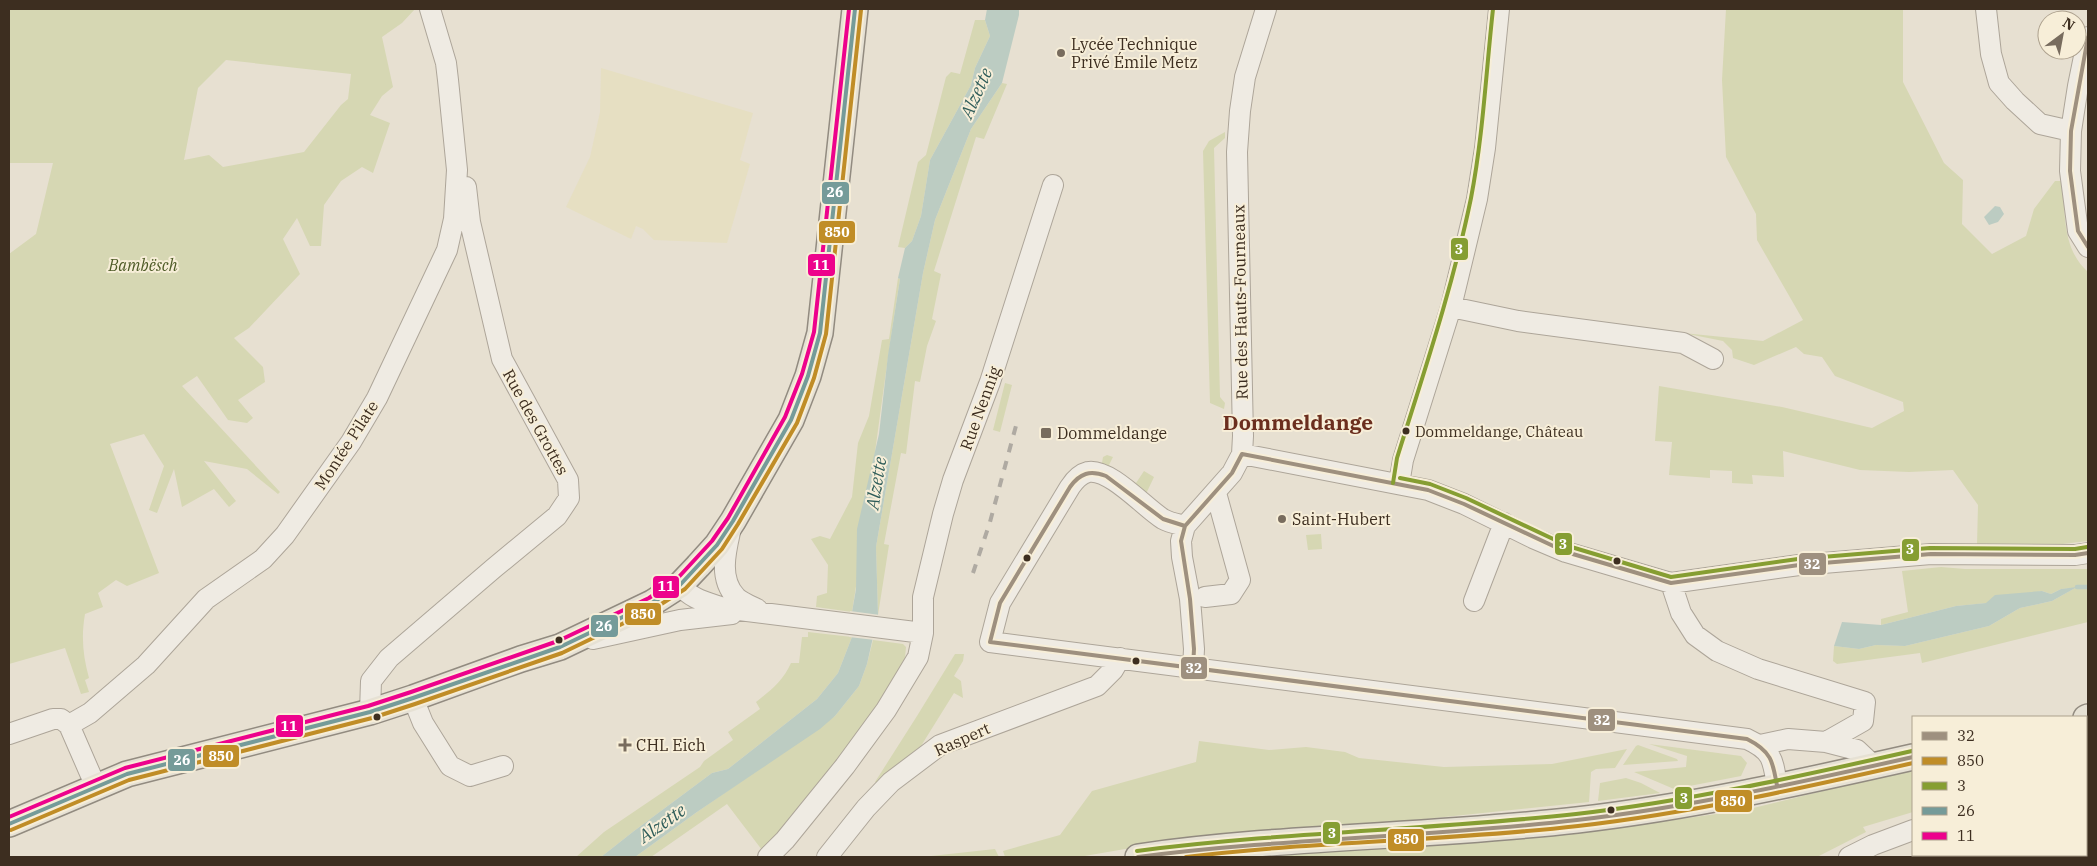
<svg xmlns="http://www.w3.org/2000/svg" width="2097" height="866" font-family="'IBM Plex Serif',serif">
<rect width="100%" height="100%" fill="#e7e0d1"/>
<path fill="#e6dfc2" d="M601,68l152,45 -13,47 10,4 -23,79 -73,-3 -11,-11 -7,-3 -5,13 -65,-32 24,-50 10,-45z"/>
<path fill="#d6d7b3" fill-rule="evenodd" d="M9,9h406l-13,14 -20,14 11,50 -11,9 -12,19 20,8 -17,50 -11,-6 -21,14 -17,24 -3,41h-11l-13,-28 -14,21 17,35 -51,54 -15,10 29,29 2,15 -27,18 15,18 -6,5 -19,-3 -31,-44 -15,10 98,106 -2,2 -31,-25 -43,-8 32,40 -7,6 -15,-18 -32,18 -8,-38 -17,44 -8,-3 15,-44 -20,-32 -34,10 49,129 -32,13 -11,-6 -18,13 5,14 -18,7c-4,23 -2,42 4,64l-4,2 4,12 -8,2 -16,-46 -56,16v-410l27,-20 17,-71h-44zM226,60l125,14 -3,25 -7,6 -37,47 -81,15 -14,-12 -25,5 14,-72z
M1726,9h177v73l41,81 19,17 -1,44 30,30 34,-18 8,-27 21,-28h8c2,32 -1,68 25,91v269l-34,4h-77l1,-40 -25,-35 -44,2 -49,-2 -77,-19 1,26 -32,-2 1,9 -21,-1v-12l-22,-1v8l-41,-3 3,-33 -17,-1 4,-55 123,21 90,21 32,-17 -1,-9 -68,-26 -13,-19 -18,-3 -8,-7 -42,18 -21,-7 -1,-8 -9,-9 -40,-8 80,8 40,-21 -46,-80 -1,-26 -30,-57 -4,-77z
M975,20h10l5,16 -15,32 -4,17 -41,75 -9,56 -9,25 -7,7 -7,-1 20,-85 8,-7 20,-78 5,-5 9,2z
M1002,83l5,1 -23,55 -8,-2 -42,134 7,3 -9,45 4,2 -9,25 -7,36 -5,-1 -9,73 -5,-1 -17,91 5,1 -11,70 -2,-68 47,-274 12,-53 36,-91z
M1225,132v6l-11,10 6,249 5,6 -1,6 -14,-6 -7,-252 6,-10z
M898,278l2,1c-18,110 -30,222 -48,333l-36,-5 1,-11 10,-3 1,-28 -17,-26 9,-3 10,3 22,-42 6,-54 11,-27 13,-76 7,-1z
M1005,383l7,2 -12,47 -7,-2z
M1107,455l6,2 -4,8 27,18 8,-12 10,6 -9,19 -43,-33 1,-6z
M1321,534l1,15 -14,1 -2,-15z
M1941,567l24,2h123v53l-166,41 -2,-10 -83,11 -4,-3 1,-15 25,3 17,-4 29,1 84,-20 31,-18 32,-7 23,-13 -14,1 -10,5 -9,-3 -55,12 -31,3 -75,19v-6l27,-7 -6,-41z
M808,632l44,5 -14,36 -21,26 -89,70 -16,4 -78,58 -33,26h-25l28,-25 96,-65 4,-6 29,-21 -5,-8 32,-23 -4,-7c15,-12 27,-21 35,-39h8l3,-26h6z
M873,640l30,4 3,3 -1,11 -3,5 4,2c-27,40 -56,79 -86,118 -19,23 -36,47 -58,67l-35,-46 -76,53h-16l62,-45 138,-96 24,-30 8,-22z
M955,654h9l-1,7 -9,15 7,5 2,17 -9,-5 -33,53 -36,29 -7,9 -3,-2 42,-66z
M1199,741l70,9 37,-3 39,5 14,6 85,9 108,-3 75,-15 -12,19 -19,1 -5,3 -2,30 -251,26 -144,9 -115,20h-74l-2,-6 57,-16 32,-44 104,-29z
M1649,744l92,12 6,7 -6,13 -67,13 -40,-17 52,-5 1,-11z
M1638,745l39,14 1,2 -55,4 13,-19z
M1913,769v43l-50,15 3,5 -49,25h-595l253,-15 105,-9 165,-23z
M1626,778l15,5 19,10 -62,8 2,-18z
M995,849l4,8h-77z"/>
<path fill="#bcccc2" d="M987,9h32v6l-17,68 -31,46 -36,91 -12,53 -47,274 2,68 -11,49 -8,22 -24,30 -15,13 -123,83 -62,45h-34l33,-26 78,-58 16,-4 89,-70 21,-26 14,-36v-25l4,-23 1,-60 22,-95 9,-79 12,-76 -2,-1 7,-30 7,-7 9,-25 9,-56 41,-75 4,-17 15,-32 -5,-16z
M1995,206l5,1 4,7 -6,8 -9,3 -5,-8z
M2077,587l-25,14 -32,7 -31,18 -84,20 -29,-1 -17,4 -25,-3 8,-24 39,3 75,-19 30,-3 9,-8 47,-4 9,3 10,-5z"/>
<path fill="#e7e0d1" d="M850,611l30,4 -5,25 -26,-3z"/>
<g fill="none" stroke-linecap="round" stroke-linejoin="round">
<path stroke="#bcccc2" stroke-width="4.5" d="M2077,587h11"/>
<defs>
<path id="minor" d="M1986,9l5,45 8,29 16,18 25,23 31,7
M2088,37l-10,49 -7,45 -1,40 8,60 10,16
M1451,307l67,14 165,22 30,16
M1242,454l186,36 36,14 69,34 33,14 105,31 128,-18 132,-11 144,1 13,-2
M1399,484l4,-24 48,-153 26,-108 8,-51 14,-139
M1185,526c-7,-2 -15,-3 -22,-7 -18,-11 -53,-51 -75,-47 -8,2 -14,9 -18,15l-70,116 -10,39 757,97c26,12 26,21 30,47
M731,528c-5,22 -13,50 5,69 5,5 15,9 21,12
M1671,583l10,30 14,22 22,16 41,18 107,33 -2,19 -37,21
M680,585c11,14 26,17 43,23l200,25
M1205,597l26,-3 9,-14 -24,-87
M1474,601l30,-78
M593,639l87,-19 52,-6
M1193,668l1,-19 -4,-50 -8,-42 -1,-16 4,-15 47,-53 10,-19 1,-18 -6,-284 3,-41 5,-34 21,-68
M413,698l10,25 27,43 20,10 33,-10
M370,712l1,-31 18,-23 105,-90 63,-52 12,-18 -1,-18 -66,-121 -32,-137 -4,-35
M9,734l44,-15h8l8,6
M1760,745l28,-6 38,3 31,8 17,16
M2086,774l2,-1
M96,787l-27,-62 21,-12 56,-48 60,-66 57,-40 22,-24 66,-93 26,-44 70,-148 7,-31 3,-49 -9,-90 -2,-17 -16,-54
M768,857l17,-17 60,-74 41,-56 32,-53 5,-24v-36l20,-83 10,-34 37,-98 63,-197
M827,857l39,-49 25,-26 49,-37 157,-59 16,-16 7,-12
M1849,857l24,-12 40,-15"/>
<path id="major" d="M2086,718l2,-1
M9,824l118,-50 243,-62 43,-14 108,-39 39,-12 92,-44 28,-18 18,-19 19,-21 16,-24 58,-101 17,-44 12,-43 35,-324
M1138,857c145,-21 293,-20 439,-37 113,-13 225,-38 336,-63"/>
</defs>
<use href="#minor" stroke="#ada599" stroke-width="22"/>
<use href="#major" stroke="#928b80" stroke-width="28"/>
<use href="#minor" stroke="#efebe3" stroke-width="20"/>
<use href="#major" stroke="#e6e1d4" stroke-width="25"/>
<path stroke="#afaaa2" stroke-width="4" stroke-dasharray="9 9" stroke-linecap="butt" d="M973,573l17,-51 27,-100"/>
<defs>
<path id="bus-1" d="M2088,37l-17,94 -1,40 8,60 10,16
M990,642l757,97c24,12 26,22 30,47
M990,642l10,-39 70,-116c10,-14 20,-17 36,-11l57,43 22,7
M1193,668l1,-19 -4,-50 -9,-58 4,-15 47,-53 10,-19 186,36 36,14 102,48 105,31 128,-18 132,-11 144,1 13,-2
M1138,857c146,-19 293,-20 439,-37 113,-13 225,-38 336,-63"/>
<path id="bus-2" d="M11,830l118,-50 243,-62 43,-14 147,-51 93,-45 30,-19 37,-40 16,-25 59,-101 17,-45 12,-44 35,-324
M1186,857c130,-16 262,-16 392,-31 113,-13 224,-38 335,-63"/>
<path id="bus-3" d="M1400,478l30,6 36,14 102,48 103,31 127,-18 132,-11 145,1 12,-2
M1393,483l4,-25c27,-86 56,-172 74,-260 12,-62 15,-126 22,-189
M1137,851c146,-19 293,-21 439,-37 113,-13 225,-38 336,-63"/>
<path id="bus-4" d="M9,824l118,-50 243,-62 43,-14 147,-51 92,-44 28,-18 37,-40 16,-24 58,-101 17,-44 12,-43 35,-324"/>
<path id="bus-5" d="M9,817l116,-49 243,-62 43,-14 147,-51 91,-43 27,-18 36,-39 16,-23 57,-101 17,-43 12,-42 35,-323"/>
</defs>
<use href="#bus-1" stroke="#f7eed8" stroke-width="8"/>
<use href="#bus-2" stroke="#f7eed8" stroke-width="8"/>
<use href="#bus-3" stroke="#f7eed8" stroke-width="8"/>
<use href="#bus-4" stroke="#f7eed8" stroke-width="8"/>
<use href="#bus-5" stroke="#f7eed8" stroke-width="8"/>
<use href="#bus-1" stroke="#9e907f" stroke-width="4"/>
<use href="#bus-2" stroke="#c08d27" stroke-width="4"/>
<use href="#bus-3" stroke="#869e32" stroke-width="4"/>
<use href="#bus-4" stroke="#759b99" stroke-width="4"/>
<use href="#bus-5" stroke="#ed028c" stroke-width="4"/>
</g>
<g fill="#786c5e" stroke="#f7eed8" stroke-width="2">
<circle cx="1061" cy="53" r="5"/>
<rect x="1040" y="427" width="12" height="12" rx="2.5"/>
<circle cx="1282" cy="519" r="5"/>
<path d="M622.5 737.5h5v5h5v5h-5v5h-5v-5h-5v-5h5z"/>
</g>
<g fill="#3d2e20" stroke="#f7eed8" stroke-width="2">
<circle cx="1406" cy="431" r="4.5"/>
<circle cx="1027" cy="558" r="4.5"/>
<circle cx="1617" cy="561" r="4.5"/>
<circle cx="559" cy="640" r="4.5"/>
<circle cx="1136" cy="661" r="4.5"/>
<circle cx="377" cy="717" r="4.5"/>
<circle cx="1611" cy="810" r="4.5"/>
</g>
<g text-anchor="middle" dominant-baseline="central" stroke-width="4" stroke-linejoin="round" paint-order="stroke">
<g font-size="15" fill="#3d2e20" stroke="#f7eed8" text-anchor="start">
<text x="1415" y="431">Dommeldange, Château</text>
</g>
<g font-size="16" fill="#3d2e20" stroke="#f7eed8" text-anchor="start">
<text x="1071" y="44">Lycée Technique<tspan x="1071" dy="18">Privé Émile Metz</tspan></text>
<text x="1057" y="433">Dommeldange</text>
<text x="1292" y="519">Saint-Hubert</text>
<text x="636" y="745">CHL Eich</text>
</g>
<g font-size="16" font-style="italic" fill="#4d5a26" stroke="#f7eed8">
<text x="143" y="265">Bambësch</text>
</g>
<g font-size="16" fill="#3d2e20" stroke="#f7eed8">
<text transform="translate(1240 302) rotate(-91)">Rue des Hauts-Fourneaux</text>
<text transform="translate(980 408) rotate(-70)">Rue Nennig</text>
<text transform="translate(536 422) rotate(61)">Rue des Grottes</text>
<text transform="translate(346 445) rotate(-57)">Montée Pilate</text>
<text transform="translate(962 739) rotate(-24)">Raspert</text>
</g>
<g font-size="18" font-style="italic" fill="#2f5d5a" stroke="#f7eed8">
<text transform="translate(976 93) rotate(-66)">Alzette</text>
<text transform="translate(876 483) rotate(-81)">Alzette</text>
<text transform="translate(662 823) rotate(-35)">Alzette</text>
</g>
<g font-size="21" font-weight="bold" fill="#6b2e1e" stroke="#f7eed8">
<text x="1298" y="422">Dommeldange</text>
</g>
</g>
<g stroke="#f7eed8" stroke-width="2">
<rect x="821" y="181" width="29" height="24" rx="5" fill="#759b99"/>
<rect x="818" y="220" width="38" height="24" rx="5" fill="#c08d27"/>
<rect x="1450" y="237" width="19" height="24" rx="5" fill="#869e32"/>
<rect x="807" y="253" width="29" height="24" rx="5" fill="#ed028c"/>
<rect x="1554" y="532" width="19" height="24" rx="5" fill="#869e32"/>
<rect x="1901" y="538" width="19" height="24" rx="5" fill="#869e32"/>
<rect x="1798" y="552" width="29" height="24" rx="5" fill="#9e907f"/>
<rect x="652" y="575" width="28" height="24" rx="5" fill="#ed028c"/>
<rect x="624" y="602" width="38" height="24" rx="5" fill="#c08d27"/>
<rect x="590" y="614" width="29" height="24" rx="5" fill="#759b99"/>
<rect x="1180" y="656" width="28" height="24" rx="5" fill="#9e907f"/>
<rect x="1587" y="708" width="29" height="24" rx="5" fill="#9e907f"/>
<rect x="275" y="714" width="29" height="24" rx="5" fill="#ed028c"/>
<rect x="202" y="744" width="38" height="24" rx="5" fill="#c08d27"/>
<rect x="167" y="748" width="29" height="24" rx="5" fill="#759b99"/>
<rect x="1674" y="786" width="19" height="24" rx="5" fill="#869e32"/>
<rect x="1714" y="789" width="39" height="24" rx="5" fill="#c08d27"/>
<rect x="1322" y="821" width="19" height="24" rx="5" fill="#869e32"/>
<rect x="1387" y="828" width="38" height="24" rx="5" fill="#c08d27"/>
</g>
<g font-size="14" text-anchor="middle" font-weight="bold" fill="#fff">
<text x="835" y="197">26</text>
<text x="837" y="237">850</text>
<text x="1459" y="254">3</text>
<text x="821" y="270">11</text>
<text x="1563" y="549">3</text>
<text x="1910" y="554">3</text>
<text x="1812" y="569">32</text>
<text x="666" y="591">11</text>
<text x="643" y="619">850</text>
<text x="604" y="631">26</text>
<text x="1194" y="673">32</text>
<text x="1602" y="725">32</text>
<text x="289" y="731">11</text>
<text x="221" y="761">850</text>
<text x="182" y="765">26</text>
<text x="1684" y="803">3</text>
<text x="1733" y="806">850</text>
<text x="1332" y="838">3</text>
<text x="1406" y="844">850</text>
</g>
<rect width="2097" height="866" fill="none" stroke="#3d2e20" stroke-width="20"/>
<rect x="1912" y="716" width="175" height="140" fill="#f7eed8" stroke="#ada18e"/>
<rect x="1922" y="732" width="25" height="8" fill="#9e907f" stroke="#ada18e"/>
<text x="1957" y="741" font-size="15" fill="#3d2e20">32</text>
<rect x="1922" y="757" width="25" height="8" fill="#c08d27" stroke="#ada18e"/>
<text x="1957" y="766" font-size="15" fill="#3d2e20">850</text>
<rect x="1922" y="782" width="25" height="8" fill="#869e32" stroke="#ada18e"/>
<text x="1957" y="791" font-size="15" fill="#3d2e20">3</text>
<rect x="1922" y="807" width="25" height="8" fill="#759b99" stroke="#ada18e"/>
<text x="1957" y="816" font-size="15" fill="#3d2e20">26</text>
<rect x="1922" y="832" width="25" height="8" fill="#ed028c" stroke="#ada18e"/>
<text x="1957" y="841" font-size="15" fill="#3d2e20">11</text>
<g transform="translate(2062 35) rotate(32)"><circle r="24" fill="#f7eed8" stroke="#ada18e"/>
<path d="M0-4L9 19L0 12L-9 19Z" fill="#786c5e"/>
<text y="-8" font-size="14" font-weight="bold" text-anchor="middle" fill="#3d2e20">N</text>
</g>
</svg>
